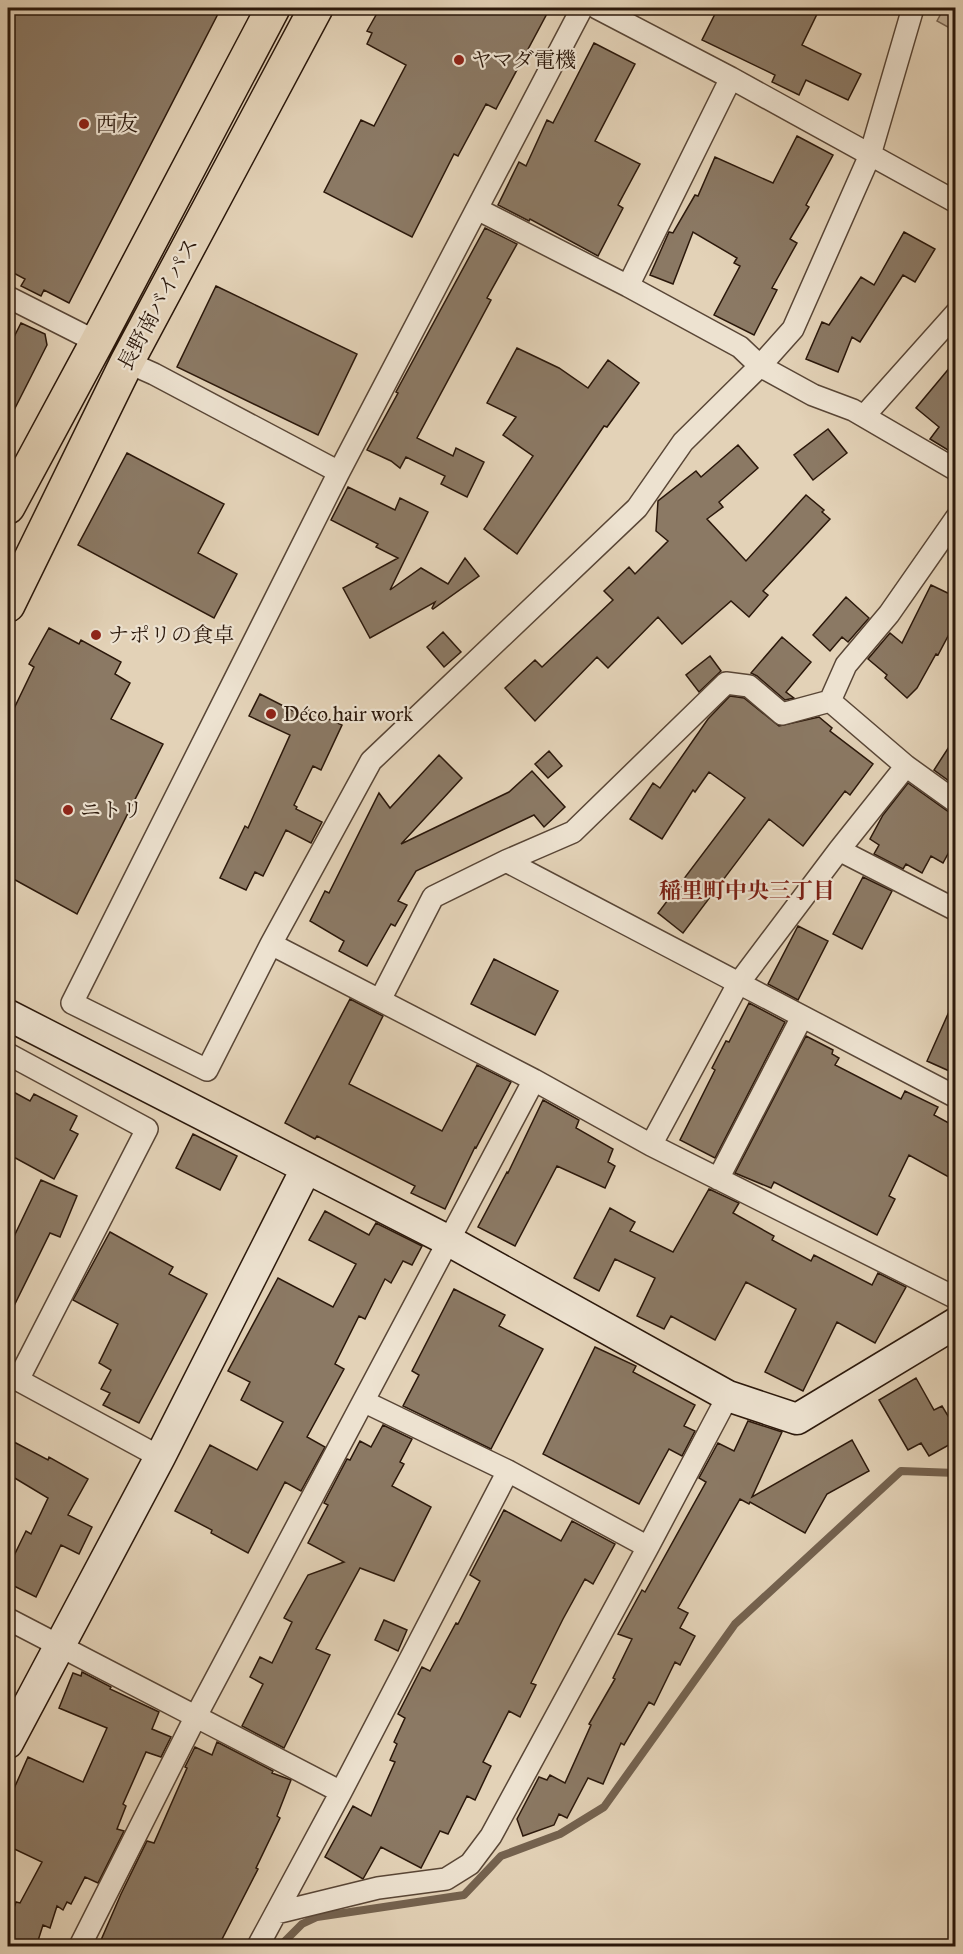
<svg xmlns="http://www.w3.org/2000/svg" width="963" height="1954" font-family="'IM FELL Great Primer','Noto Serif JP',serif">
<rect width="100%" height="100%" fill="#e3d2b7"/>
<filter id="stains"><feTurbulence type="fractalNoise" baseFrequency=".00333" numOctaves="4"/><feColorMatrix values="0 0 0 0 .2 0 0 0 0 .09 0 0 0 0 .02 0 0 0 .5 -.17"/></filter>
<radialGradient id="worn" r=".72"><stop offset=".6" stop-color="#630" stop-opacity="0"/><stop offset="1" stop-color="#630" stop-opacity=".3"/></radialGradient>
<path fill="#c4b29a" stroke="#786552" stroke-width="1.5" d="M944,8h11v23l-18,-10z"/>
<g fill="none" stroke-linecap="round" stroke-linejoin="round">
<path stroke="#74624f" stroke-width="8" d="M280,1946l22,-22 15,-7 147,-22 37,-39 59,-22 44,-27 131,-183 166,-153 55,2"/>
</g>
<path fill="#8b7964" stroke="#2b180b" stroke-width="1.5" d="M8,8h213l-152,295 -25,-13 -3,6 -20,-10 4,-7 -17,-9z
M380,8h170l-54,101 -10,-5 -28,52 -4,-2 -42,83 -88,-45 37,-72 13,6 32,-61 -39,-21 5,-11 -5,-2z
M718,8h102l-18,37 59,29 -13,26 -42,-20 -7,15 -27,-13 3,-7 -73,-35z
M594,43l41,21 -40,77 45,23 -22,41 5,3 -25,48 -68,-37 -1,2 -31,-16 21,-43 7,4 21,-46 6,3z
M797,136l36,19 -27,50 3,2 -19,32 7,4 -25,45 5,2 -23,45 -40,-20 26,-49 -6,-3 3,-5 -44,-26 -20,52 -23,-9 19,-43 4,1 22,-38 3,1 17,-39 58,26z
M485,228l32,16 -30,54 4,2 -74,138 36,18 3,-8 28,14 -17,35 -26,-13 4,-8 -39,-19 -6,11 -9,-7 -24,-11 31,-57 -2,-1z
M904,232l31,17 -20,33 -12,-7 -43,67 -8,-5 -14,35 -32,-13 16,-37 7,3 32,-48 13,8z
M216,286l141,68 -39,81 -141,-68z
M21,323l24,11 2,11 -39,77v-73z
M517,348l42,20 29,20 20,-28 31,23 -32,44 -3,-1 -87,128 -33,-25 49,-73 -30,-21 13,-18 -29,-14z
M956,360v95l-26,-16 9,-12 -23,-19z
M828,429l19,24 -34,27 -19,-25z
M738,445l20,23 -39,34 4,5 -16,12 39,42 60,-66 18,15 -2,2 8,7 -67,72 5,4 -19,22 -18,-16 -49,43 -24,-27 -50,51 -11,-11 -62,64 -30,-33 30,-28 7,7 71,-67 -9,-9 25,-24 6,7 33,-33 -12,-10 2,-30 38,-30 5,6z
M127,453l97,51 -26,49 39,21 -23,44 -136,-73z
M348,487l47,23 5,-12 28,14 -38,78 31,-22 27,16 17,-26 14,18 -46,33 -1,-1 3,-6 -65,36 -27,-50 55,-30 -22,-11 2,-3 -47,-24z
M931,585l25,12v24l-18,34 -2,-1 -19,34 -10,10 -22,-20 2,-3 -19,-16 22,-26 12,10z
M846,597l23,21 -21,24 -6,-5 -12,14 -17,-16z
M49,628l30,16 2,-4 40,22 -6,12 15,9 -19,36 52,25 -86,170 -69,-38v-155l26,-54 -5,-3z
M443,632l18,20 -17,15 -17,-20z
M782,637l29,25 -25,30 8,6 -9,2 -28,-24 -6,-3z
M710,656l11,15 -22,21 -13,-17z
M260,694l41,21 3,-7 38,17 -21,45 -8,-4 -19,39 3,2 -1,2 26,13 -11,21 -25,-13 -23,46 -8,-4 -9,18 -26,-12 25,-52 3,2 42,-93 -41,-19z
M730,696l14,2 35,28 40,-9 13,11 -2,3 43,33 -23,31 -5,-4 -42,55 -34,-27 -86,114 -25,-20 87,-115 -36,-26 -14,20 -2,-2 -31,49 -32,-20 23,-36 7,5 48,-69z
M956,736v50l-22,-16z
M549,751l13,15 -14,12 -13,-14z
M439,755l23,23 -61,66 108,-52 23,-21 33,36 -21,20 -10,-12 -118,56 -18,30 9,4 -12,21 -4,-2 -24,42 -28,-15 5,-10 -34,-20 15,-30 4,2 50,-100 11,15z
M908,783l41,29 7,3v24l-13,24 -12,-7 -9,17 -16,-9 -3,5 -29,-15 5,-9 -9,-6 13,-24z
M863,877l29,14 -30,58 -29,-15z
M798,926l30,15 -30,59 -30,-16z
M494,959l64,32 -23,44 -64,-31z
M956,996v78l-29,-13z
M350,999l33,17 -34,68 93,47 35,-66 34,17 -35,66 -1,-1 -30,62 -34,-16 4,-7 -98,-50 -2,3 -30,-16z
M749,1003l36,19 -70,136 -35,-18 35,-70 -3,-2 14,-27 3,1z
M806,1036l27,14 -1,4 7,4 -4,7 66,34 4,-8 33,16 -4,8 22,12v54l-47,-26 -20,41 6,3 -18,36 -103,-53 -3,6 -36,-15z
M8,1089l22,12 4,-7 43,22 -7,14 8,4 -24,45 -46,-25z
M543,1100l36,20 -3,8 37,21 -5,13 7,4 -10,22 -48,-22 -42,80 -37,-19 29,-55 1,1z
M193,1134l44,22 -17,34 -44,-22z
M41,1180l36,16 -17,41 -10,-4 -42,85v-69z
M709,1189l30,14 -6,10 41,23 -2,4 39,21 3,-6 58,30 6,-12 28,14 -31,56 -38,-21 -34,69 -38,-19 31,-63 -50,-27 -31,58 -44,-24 -7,13 -27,-13 18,-38 -40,-19 -16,32 -25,-13 36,-70 25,14 -5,9 43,21z
M325,1211l44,24 7,-12 46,23 -10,19 -9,-4 -12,22 -6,-4 -20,40 -6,-3 -24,48 9,5 -37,68 18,10 -24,44 -16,-9 -37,71 -37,-20 1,-3 -37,-19 35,-66 47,25 26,-48 -42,-22 9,-18 -22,-11 50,-93 55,29 23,-43 -47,-24z
M110,1232l63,35 -4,7 38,20 -68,129 -36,-18 7,-12 -9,-4 10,-19 -12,-7 19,-39 -45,-24z
M454,1289l51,26 -6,11 44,23 -52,100 -88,-43 16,-31 -7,-4z
M595,1347l41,19 -3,6 62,33 -11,21 11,5 -13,25 -13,-7 -30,55 -96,-50z
M916,1378l18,32 8,-4 14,23v12l-27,15 -8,-13 -13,7 -29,-50z
M748,1421l34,11 -30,65 100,-57 17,31 -42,23 -22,39 -55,-31 -1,2 -9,-5 -62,109 10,5 -8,15 15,8 -15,29 -5,-3 -21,43 -5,-3 -25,43 -3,-2 -18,41 -15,-6 -21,40 -8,-4 -5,11 -31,11 -6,-17 22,-42 8,3 3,-5 15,8 26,-58 -2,-1 26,-45 -2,-1 19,-39 -14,-5 24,-44 3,2 61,-110 -7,-4 19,-35 16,8z
M383,1425l29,14 -12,23 4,2 -12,22 39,21 -37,74 -34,-13 -44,81 14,6 -46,93 -42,-22 21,-42 -13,-7 10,-20 12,6 20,-41 -8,-4 24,-43 36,-13 -36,-19 20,-38 -4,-2 23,-44 3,1 10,-19 11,6z
M14,1442l34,18 1,-3 39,22 -20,36 24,12 -13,27 -18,-9 -25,52 -28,-14v-15l18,-37 5,3 17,-36 -40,-24v-20z
M504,1510l57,31 11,-20 43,23 -22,40 -8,-5 -22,40 -32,64 5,2 -16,32 -11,-6 -26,51 8,4 -16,34 -8,-4 -19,38 -8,-3 -19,37 -40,-21 -18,32 -38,-22 28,-51 18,10 24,-54 -5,-2 7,-16 -3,-2 11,-24 -7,-4 24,-47 8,4 26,-48 2,1 22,-43 -10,-6z
M384,1620l23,10 -9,21 -23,-11z
M82,1672l29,15 -1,2 49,23 -7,17 19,8 -10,20 -15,-5 -23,52 3,2 -9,23 7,2 -26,52 -13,-6 -14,27 -4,-2 -4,8 -6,-4 -7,22 -7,-3 -7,22h-28v-22l8,-23 4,1 22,-41 -34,-16v-44l20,-45 55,25 24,-54 -48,-20 14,-35 8,3z
M217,1742l56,29 -1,2 19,7 -14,36 3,2 -24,50 2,1 -40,78h-120l23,-53 26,-53 7,2 33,-75 -2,-1 10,-20 17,8z"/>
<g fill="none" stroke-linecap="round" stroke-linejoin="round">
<defs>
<path id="street" d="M582,8l-243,464 -267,531 135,67 64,-126 100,-183 266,-253 46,-66 77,-76 33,-37 77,-174 43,-147
M597,8l134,70 225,124
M477,209l151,77 112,61 20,19 53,29 40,15 103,60
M628,286l103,-208
M8,297l89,45
M127,362l27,12 185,98
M864,416l92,-103
M830,701l16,-36 43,-51 67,-96
M839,850l117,60
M506,861l450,236
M271,944l263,136 117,65 305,153
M380,1000l53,-103 73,-36 67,-29 153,-149 23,3 33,28 48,-13 76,65 50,36
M8,1061l2,-6 137,74 -129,251 142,77
M651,1145l87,-161 101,-134 67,-84
M718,1179l84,-162
M365,1402l143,69 140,76
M8,1619l333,173
M276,1913l102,-25 68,-9 24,-15 21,-28 157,-289 80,-151
M80,1946l116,-230 338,-636
M258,1946l83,-154 167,-321"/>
<path id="secondary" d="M8,1015l441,226 279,155 69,23 159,-96
M8,1743l152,-286 146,-288"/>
<path id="highway" d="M8,507l89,-165 176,-334
M8,605l119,-243 189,-354"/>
</defs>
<use href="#street" stroke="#594636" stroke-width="24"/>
<use href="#secondary" stroke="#2b180b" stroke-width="33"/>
<use href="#highway" stroke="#2b180b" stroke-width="36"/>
<use href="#street" stroke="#ede2d0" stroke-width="21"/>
<use href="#secondary" stroke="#ede2d0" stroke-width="30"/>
<use href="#highway" stroke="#e3d2b7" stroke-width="33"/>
</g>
<g fill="#8f2418" stroke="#ede2d0" stroke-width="2">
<circle cx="459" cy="60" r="6"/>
<circle cx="84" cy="124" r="6"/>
<circle cx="96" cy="635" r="6"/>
<circle cx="271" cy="714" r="6"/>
<circle cx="68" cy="810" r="6"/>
</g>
<g text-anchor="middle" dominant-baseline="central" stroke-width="4.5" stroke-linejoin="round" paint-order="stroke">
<g font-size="21" fill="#2b180b" stroke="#ede2d0" text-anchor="start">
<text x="471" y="60">ヤマダ電機</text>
<text x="96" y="124">西友</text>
<text x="108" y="635">ナポリの食卓</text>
<text x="283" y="714">Déco hair work</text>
<text x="80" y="810">ニトリ</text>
</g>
<g font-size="21" fill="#2b180b" stroke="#ede2d0">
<text transform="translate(158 304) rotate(-62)">長野南バイパス</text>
</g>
<g font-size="22" font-weight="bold" fill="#7a1f14" stroke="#ede2d0">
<text x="747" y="890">稲里町中央三丁目</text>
</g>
</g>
<rect width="963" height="1954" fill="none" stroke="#e3d2b7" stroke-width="30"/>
<rect x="9" y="9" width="945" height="1936" fill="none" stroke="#2b180b" stroke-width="3"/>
<rect x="15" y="15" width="933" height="1924" fill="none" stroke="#2b180b" stroke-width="1.5"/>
<rect width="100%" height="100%" filter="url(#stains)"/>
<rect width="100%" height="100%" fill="url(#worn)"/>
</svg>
